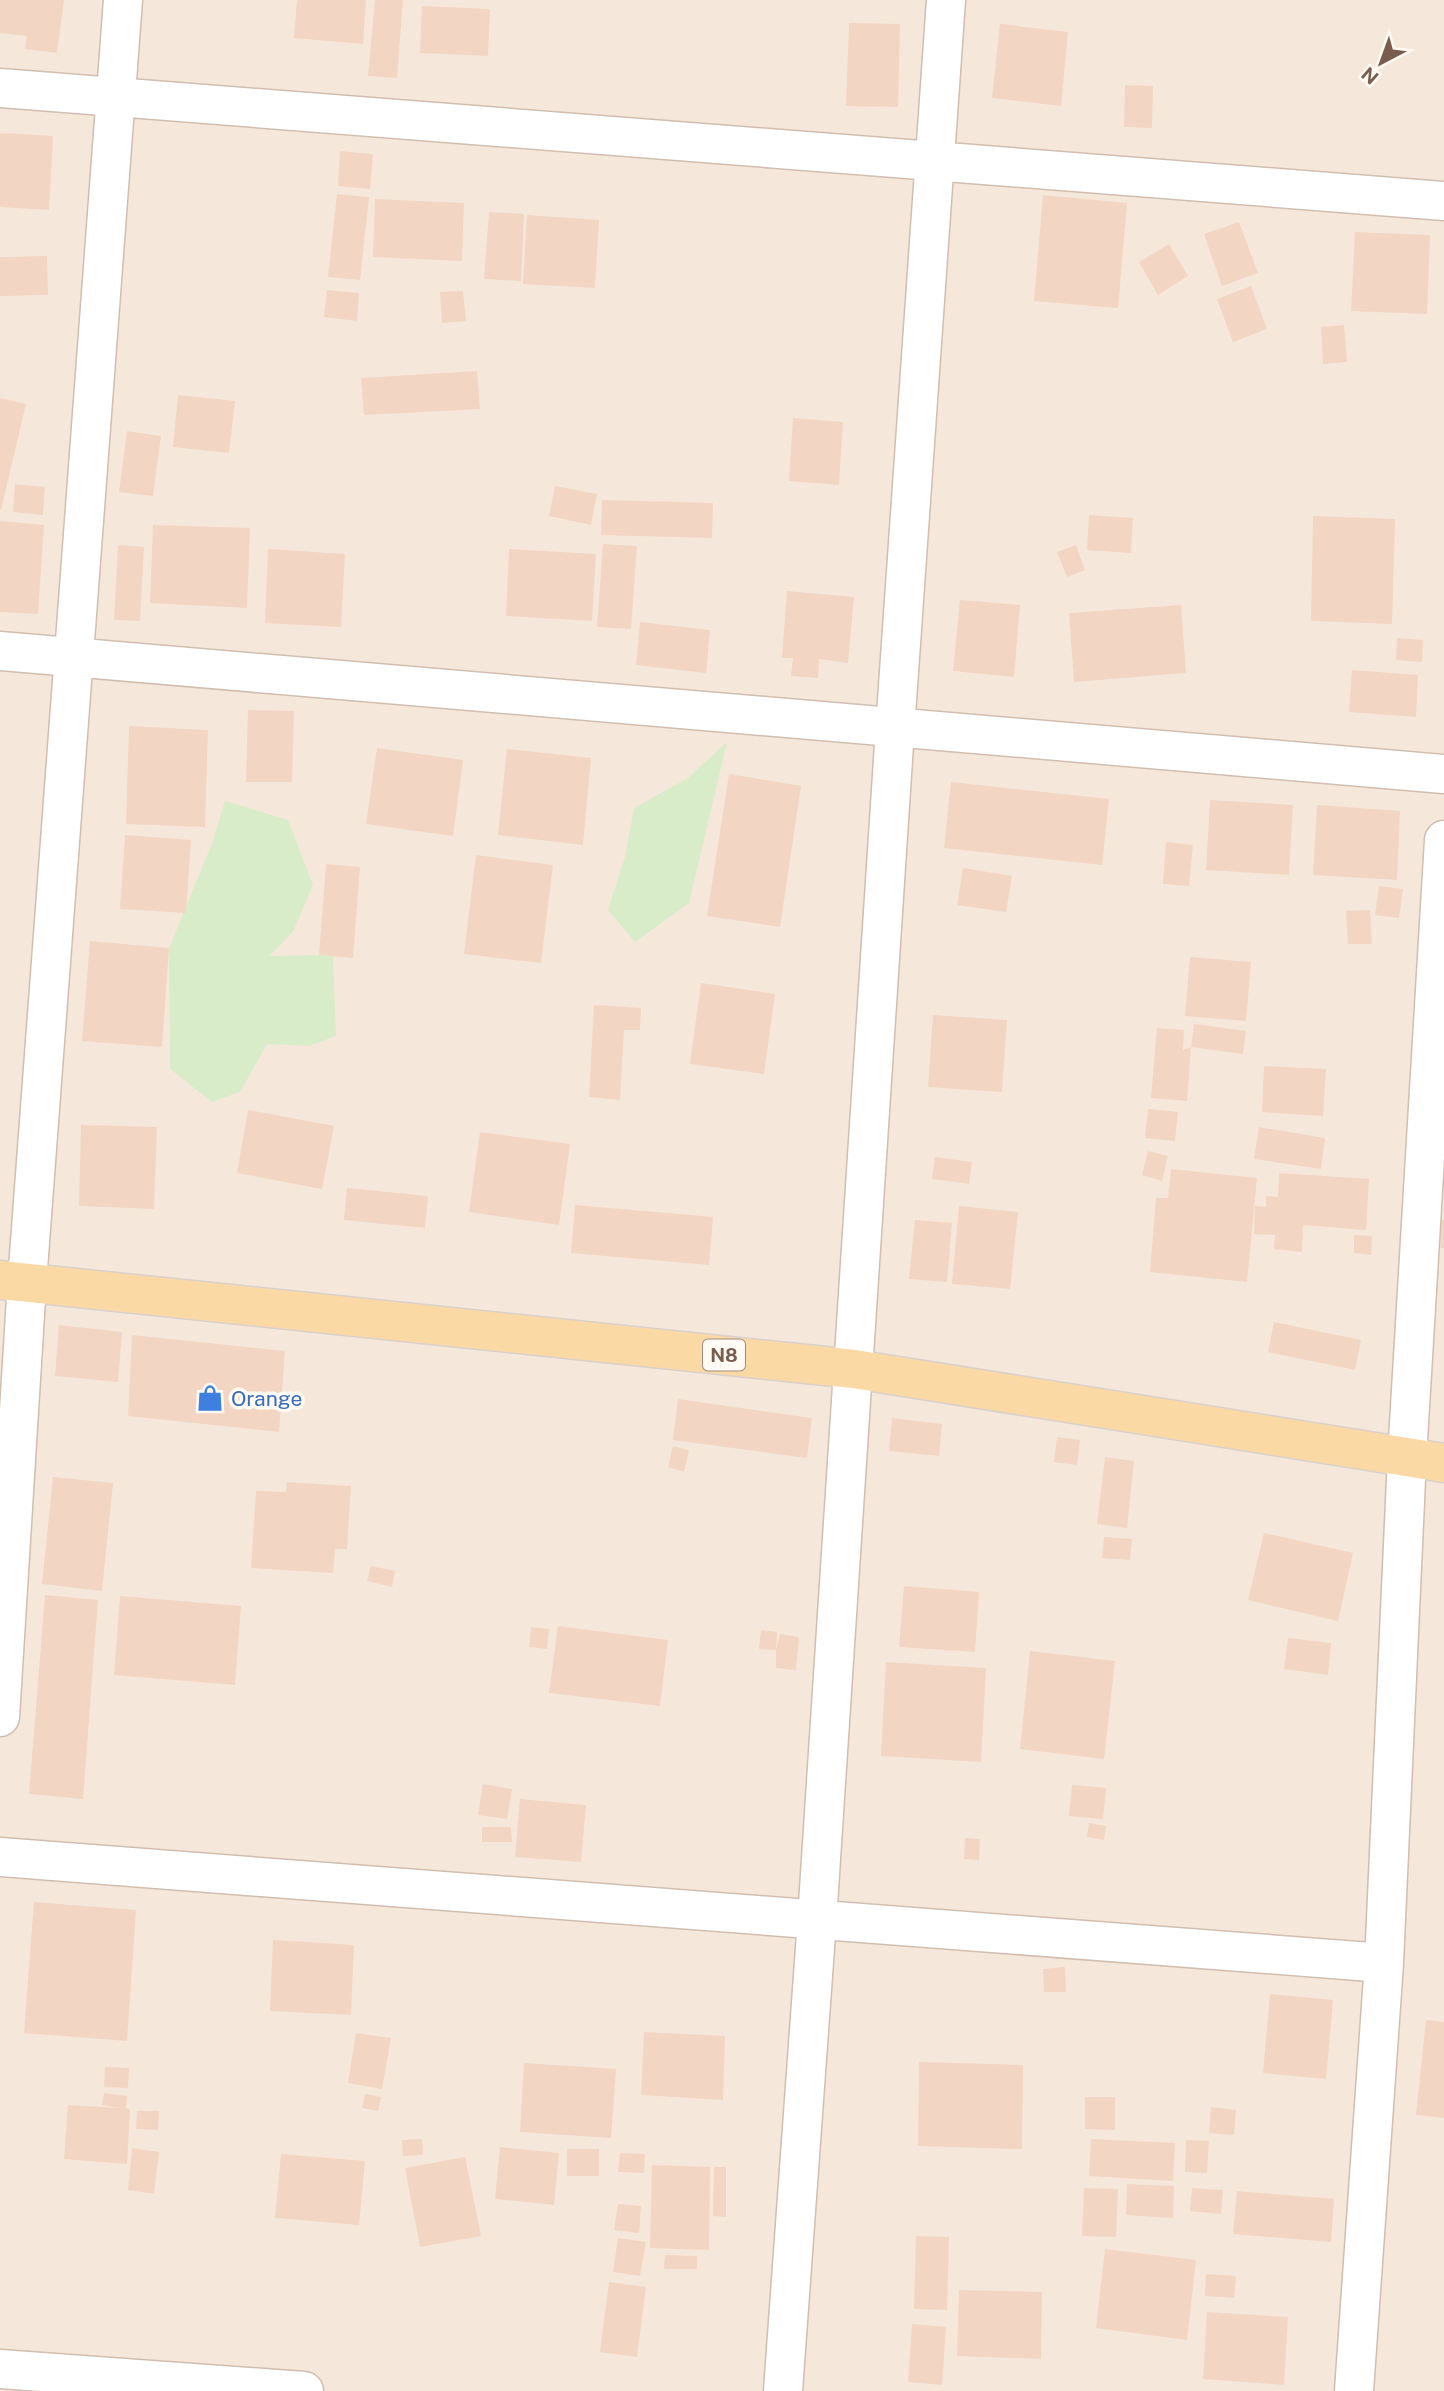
<svg xmlns="http://www.w3.org/2000/svg" width="1444" height="2391" font-family="'Public Sans',sans-serif">
<rect width="100%" height="100%" fill="#fdf6ec"/>
<path fill="#f5e8da" d="M0,0h1444v2391h-1444z"/>
<path fill="#d8ecc9" d="M727,742l-38,161 -54,39 -27,-32 17,-53 9,-49 54,-30z
M225,801l63,19 25,65 -20,47 -24,24 64,-1 3,81 -27,10 -42,-2 -27,48 -28,10 -42,-33 -1,-121 44,-107z"/>
<path fill="#f3d5c3" d="M0,0h64l-7,53 -32,-4 2,-13 -27,-3z
M297,0h69l-3,44 -69,-6z
M375,0h28l-6,78 -29,-2z
M422,6l68,3 -2,47 -68,-3z
M849,23l51,1 -2,83 -52,-1z
M1000,24l68,8 -7,74 -69,-8z
M1125,85l28,1 -1,42 -28,-1z
M0,133l53,3 -4,74 -49,-3z
M340,151l33,3 -3,35 -32,-3z
M337,194l32,3 -9,83 -32,-3z
M1043,195l84,8 -9,105 -84,-7z
M375,199l89,4 -2,58 -89,-4z
M489,212l35,2 -3,67 -37,-2z
M527,215l72,5 -4,68 -72,-4z
M1239,222l19,51 -36,13 -18,-52z
M1355,232l75,3 -3,79 -76,-3z
M1169,244l19,32 -30,19 -19,-33z
M47,256l1,39 -48,1v-39z
M1251,286l16,43 -34,13 -16,-43z
M327,290l32,3 -2,28 -33,-4z
M463,291l3,30 -24,2 -2,-31z
M1344,325l3,37 -24,2 -2,-37z
M477,371l3,38 -116,6 -3,-37z
M178,395l57,6 -6,52 -56,-6z
M0,398l26,6 -25,106 -1,-1z
M793,418l50,4 -4,63 -50,-4z
M127,431l34,5 -8,60 -34,-4z
M15,484l30,3 -2,28 -30,-3z
M555,486l42,8 -6,31 -42,-9z
M602,500l111,3 -1,35 -111,-3z
M1089,515l44,3 -2,35 -44,-3z
M1313,516l82,3 -3,105 -81,-3z
M0,521l44,4 -6,89 -38,-2z
M153,525l97,3 -3,80 -97,-5z
M603,544l34,2 -6,83 -34,-2z
M118,545l26,2 -4,74 -26,-1z
M1076,545l9,25 -18,7 -10,-25z
M268,549l77,5 -4,73 -76,-4z
M509,549l87,5 -4,67 -86,-5z
M787,591l67,6 -6,66 -29,-4 -1,19 -27,-2 2,-18h-11z
M960,600l60,5 -6,72 -61,-6z
M1181,605l5,68 -112,9 -5,-69z
M640,622l70,8 -4,43 -70,-8z
M1397,638l26,2 -1,22 -26,-2z
M1352,670l66,5 -2,42 -67,-5z
M248,710l46,1 -2,71h-46z
M129,726l79,4 -3,97 -79,-3z
M377,748l86,12 -10,76 -87,-12z
M507,749l84,9 -8,87 -85,-10z
M729,774l72,12 -21,141 -73,-11z
M951,782l158,17 -7,66 -158,-17z
M1210,800l83,5 -4,70 -83,-5z
M1317,805l83,6 -3,69 -84,-5z
M125,835l66,5 -5,73 -66,-4z
M1166,842l27,3 -4,41 -26,-2z
M476,855l77,10 -12,98 -77,-9z
M326,864l34,3 -7,91 -34,-3z
M963,868l49,8 -6,36 -49,-7z
M1379,886l24,3 -4,29 -24,-3z
M1370,910l2,34h-24l-2,-33z
M90,941l79,7 -7,99 -80,-6z
M1190,957l61,5 -5,59 -61,-5z
M701,983l74,11 -11,80 -74,-10z
M594,1005l47,3 -1,22h-16l-4,70 -31,-3z
M933,1015l74,5 -5,72 -74,-5z
M1194,1024l52,7 -3,23 -52,-7 -4,54 -36,-3 6,-70 27,2 -1,20 8,-3z
M1264,1066l62,3 -3,47 -61,-4z
M1148,1109l30,3 -3,29 -30,-3z
M248,1110l86,16 -12,63 -85,-16z
M81,1125l76,2 -3,82 -75,-3z
M1259,1127l66,11 -4,31 -67,-10z
M480,1132l90,12 -11,81 -90,-13z
M1148,1151l20,5 -6,25 -20,-6z
M935,1157l37,5 -3,22 -37,-5z
M1171,1169l86,9 -10,104 -97,-10 6,-74h12z
M1279,1173l90,6 -3,51 -63,-5 -1,27 -28,-3 1,-14 -21,-1 1,-28 11,1v-11l12,1z
M347,1188l81,8 -3,32 -81,-8z
M575,1205l138,12 -4,48 -138,-12z
M959,1206l59,6 -8,77 -58,-5z
M915,1220l37,3 -5,59 -38,-3z
M1440,1220h4v28h-3z
M1354,1235l18,1 -1,19 -17,-2z
M1274,1322l87,18 -6,30 -87,-18z
M59,1325l63,7 -4,50 -63,-6z
M132,1335l153,16 -6,81 -151,-16z
M678,1399l134,19 -5,40 -134,-18z
M892,1418l50,6 -3,32 -50,-5z
M1057,1437l23,3 -3,25 -23,-3z
M673,1446l16,4 -5,22 -16,-5z
M1105,1457l29,4 -7,67 -30,-4z
M53,1477l60,6 -11,108 -60,-7z
M287,1482l64,4 -4,63h-12l-2,24 -82,-5 5,-77 30,1z
M1264,1533l89,20 -15,68 -90,-21z
M1104,1537l28,2 -2,21 -28,-2z
M371,1566l24,5 -3,16 -25,-6z
M904,1586l75,6 -4,60 -76,-5z
M45,1595l53,5 -15,199 -54,-5z
M120,1596l121,10 -6,79 -121,-10z
M558,1626l110,14 -8,66 -111,-13z
M531,1627l18,2 -2,20 -18,-2z
M761,1630l16,2 -1,18 4,-16 19,3 -3,33 -20,-2v-18l-17,-1z
M1288,1638l43,5 -3,32 -44,-6z
M1030,1651l85,10 -11,98 -84,-10z
M886,1662l100,6 -5,94 -100,-6z
M483,1784l29,5 -5,30 -29,-4z
M1072,1785l34,3 -3,31 -34,-3z
M520,1799l66,6 -5,57 -66,-5z
M1089,1823l17,3 -2,14 -17,-3z
M482,1827h29l1,15h-30z
M965,1838l15,1 -1,21 -15,-1z
M34,1902l102,8 -9,131 -103,-8z
M273,1940l81,5 -3,70 -81,-4z
M1065,1967l1,25h-22l-1,-23z
M1270,1994l63,6 -7,79 -63,-6z
M1426,2020l18,2v96l-28,-3z
M644,2032l81,4 -2,64 -82,-5z
M356,2033l35,5 -9,51 -34,-6z
M919,2062l104,3 -1,84 -104,-3z
M524,2063l92,6 -5,69 -91,-6z
M105,2067l24,1 -1,20 -24,-1z
M104,2093l23,3 -1,12 4,2 -3,54 -63,-5 4,-54 52,3 -18,-3z
M365,2094l16,3 -3,14 -16,-3z
M1085,2097h30v33l-30,-1z
M1211,2107l25,3 -2,25 -25,-2z
M137,2111h22l-1,19 -22,-1z
M422,2139l1,16 -20,1 -1,-16z
M1091,2139l84,4 -2,38 -84,-5z
M1186,2140l23,1 -2,32 -22,-1z
M500,2147l59,6 -5,52 -59,-6z
M132,2148l27,4 -5,42 -26,-4z
M567,2149h32v27h-32z
M620,2153l25,1 -1,19 -26,-1z
M281,2154l84,7 -6,64 -84,-7z
M465,2157l16,79 -61,11 -15,-79z
M652,2165l58,2 -1,83 -59,-2z
M714,2167h12v50l-13,-1z
M1127,2184l47,2 -1,32 -47,-3z
M1084,2188l34,1 -2,48 -34,-1z
M1192,2188l31,2 -2,24 -31,-3z
M1237,2191l97,8 -3,43 -98,-8z
M618,2204l23,2 -2,27 -25,-3z
M916,2236l33,1 -2,73 -33,-1z
M618,2238l28,4 -6,34 -27,-4z
M1105,2249l91,11 -9,80 -91,-12z
M665,2255l32,1v13h-33z
M1206,2274l30,2 -2,22 -29,-2z
M609,2282l37,5 -9,70 -37,-5z
M959,2290l83,2 -1,67 -84,-3z
M1207,2312l81,5 -4,68 -81,-6z
M912,2324l34,3 -4,58 -34,-3z"/>
<g fill="none" stroke-linecap="round" stroke-linejoin="round">
<defs>
<path id="minor" d="M0,88l1444,113
M0,651l1444,123
M0,1717l27,-435 96,-1282
M0,1857l1384,106
M0,2369l304,22
M783,2391l34,-471 78,-1191 51,-729
M1354,2391l30,-428 23,-506 37,-617"/>
<path id="major" d="M0,1280l854,89 590,94"/>
</defs>
<use href="#minor" stroke="#d1beb0" stroke-width="41"/>
<use href="#major" stroke="#dad1cd" stroke-width="41"/>
<use href="#minor" stroke="#fff" stroke-width="38"/>
<use href="#major" stroke="#fbd9a5" stroke-width="38"/>
</g>
<defs>
<symbol id="shop-bare" viewBox="-9 -9 18 18"><path d="M-5-2.5h2.3a2.7 3.5 0 0 1 5.4 0H5L5.5 6h-11ZM-1.5-2.5h3a1.5 2.3 0 0 0-3 0Z" fill="#3f7fe0" stroke="#fffaf3" stroke-width="2.5" paint-order="stroke"/></symbol>
</defs>
<g fill-rule="evenodd">
<use href="#shop-bare" x="191" y="1379" width="38" height="38"/>
</g>
<g text-anchor="middle" dominant-baseline="central" stroke-width="7" stroke-linejoin="round" paint-order="stroke">
<rect fill="#fffaf3" stroke="#a28b7f" stroke-width="2" x="703" y="1339.5" width="42" height="31" rx="5"/>
<g font-size="19" font-weight="bold" fill="#7a5c4d">
<text x="724" y="1355">N8</text>
</g>
<g font-size="21" fill="#366cbe" stroke="#fffaf3" text-anchor="start">
<text x="231" y="1398">Orange</text>
</g>
</g>
<g transform="translate(1381 63) rotate(221)" stroke="#fffaf3" stroke-width="5" paint-order="stroke">
<path d="M0-5L12 26L0 18L-12 26Z" fill="#7a5c4d"/>
<text y="-10" font-size="19" font-weight="bold" text-anchor="middle" fill="#7a5c4d">N</text>
</g>
</svg>
